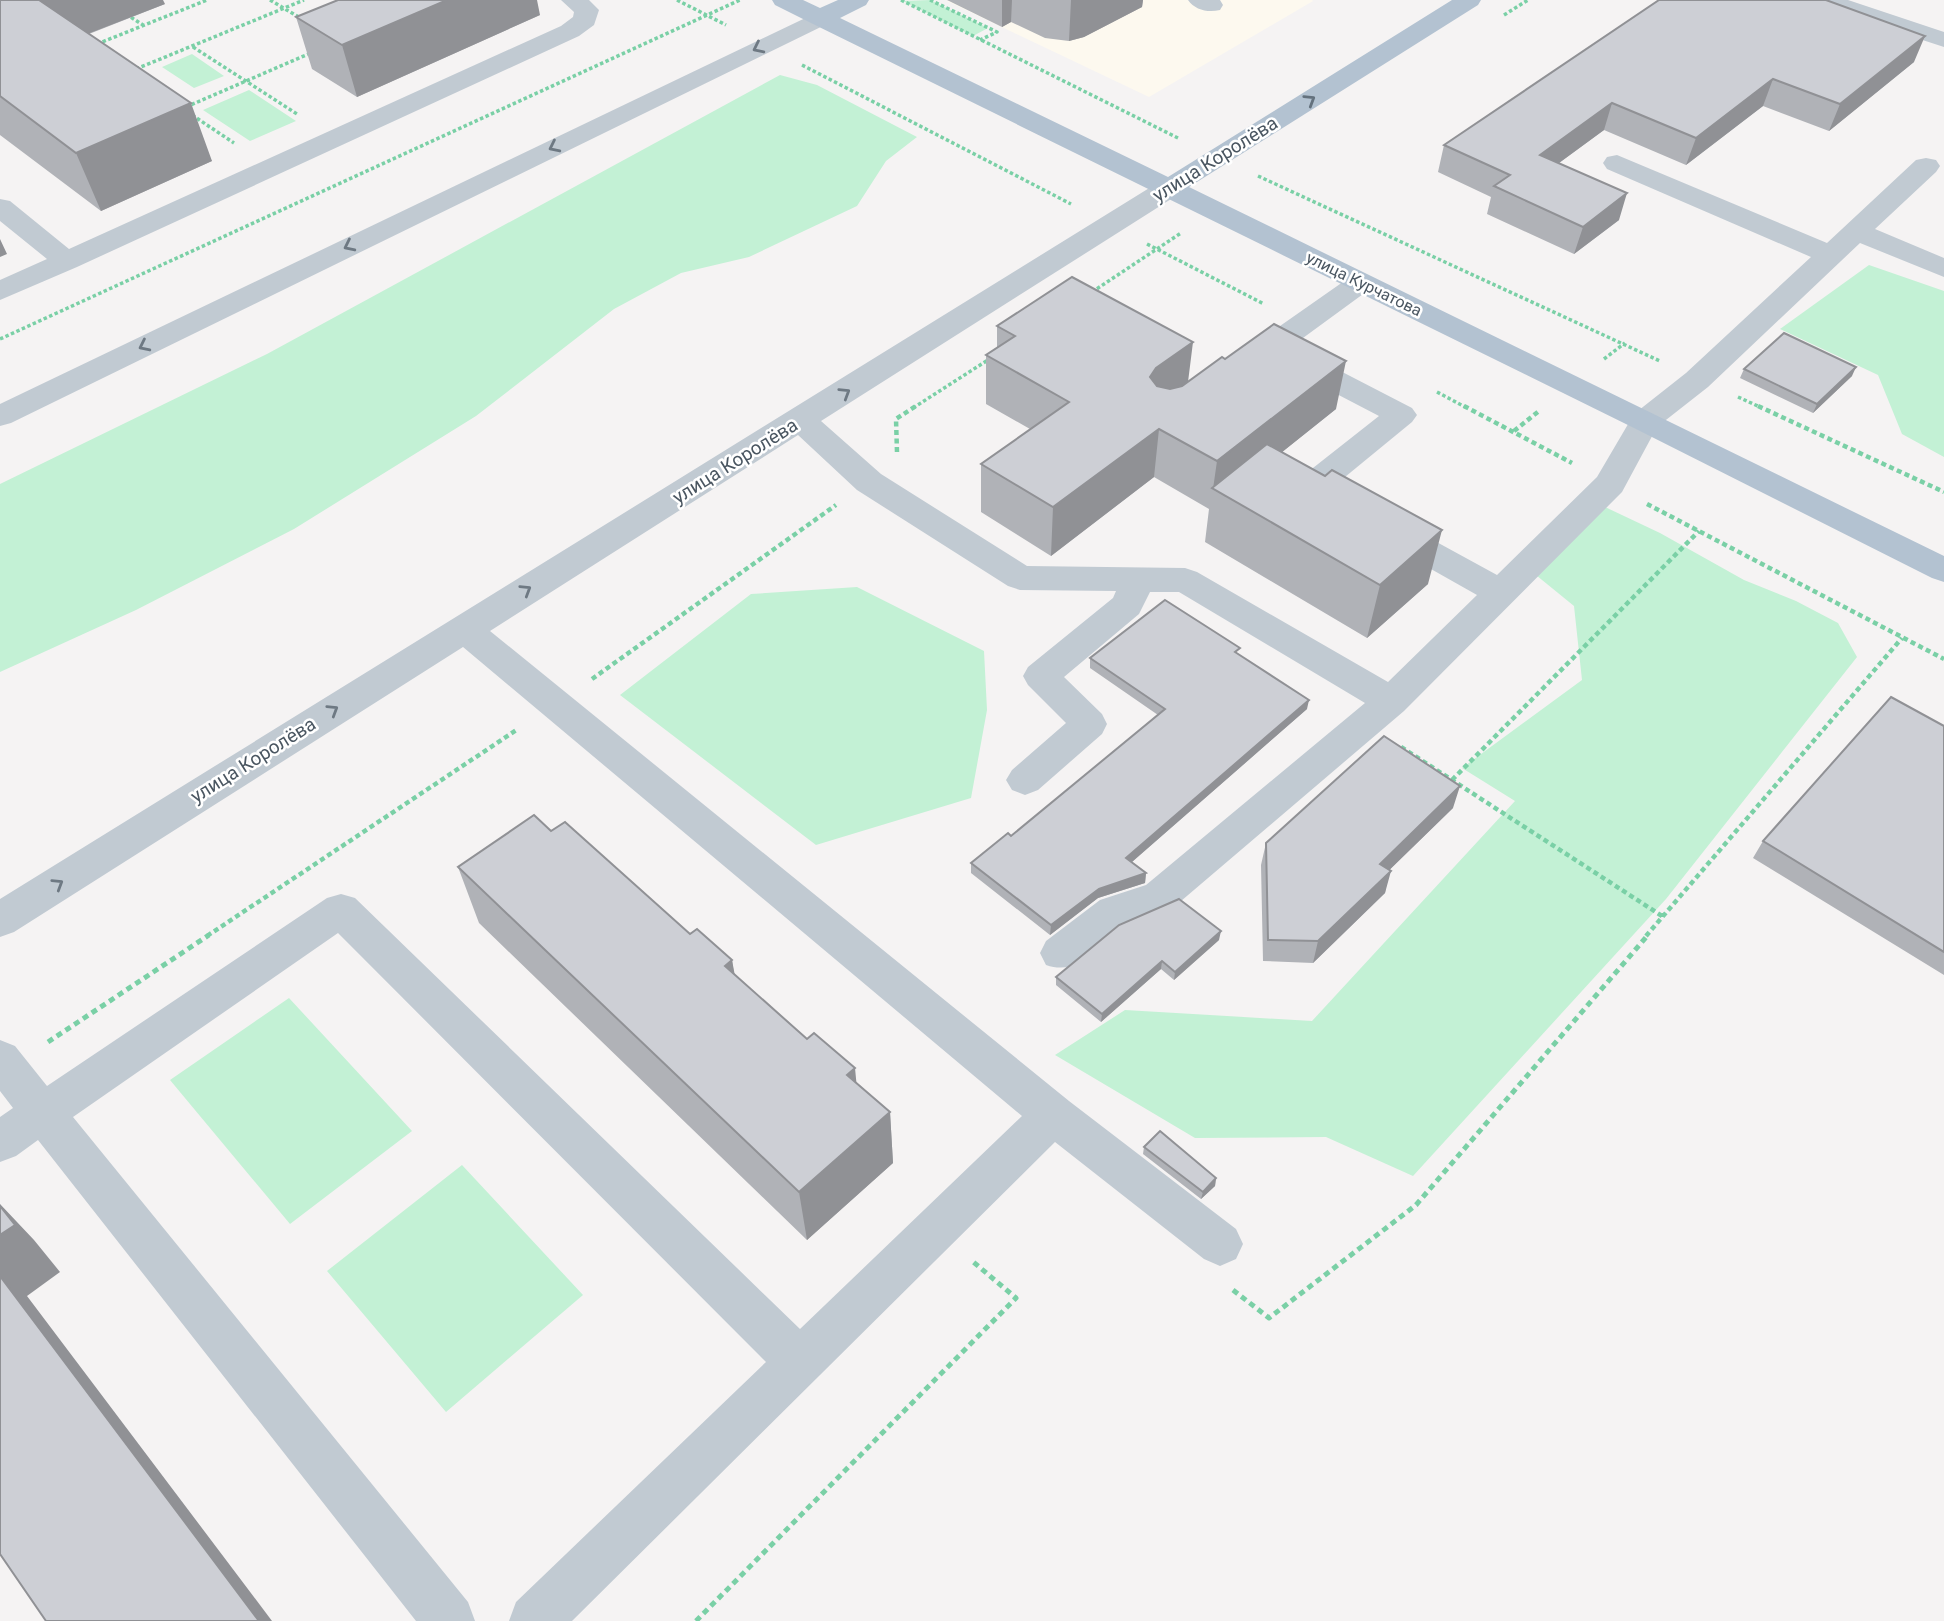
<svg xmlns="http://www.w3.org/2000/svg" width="1944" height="1621" font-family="Roboto,sans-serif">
<rect width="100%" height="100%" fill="#f5f3f3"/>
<path fill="#fdf9ef" d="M949,0h363l1,1 -164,96 -202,-96z"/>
<path fill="#c3f1d5" d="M930,0l58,28 -15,8 -70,-35z
M192,54l32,22 -30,12 -32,-21z
M780,75l37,10 100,52 -31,24 -29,45 -108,51 -68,16 -67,36 -138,107 -182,113 -158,81 -136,62v-188l267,-130z
M249,90l47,31 -46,20 -47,-31z
M1869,265l75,26v166l-42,-23 -24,-59 -98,-46z
M1605,507l55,26 84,47 52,21 42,22 19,34 -191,242 -253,277 -87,-39 -131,1 -140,-83 70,-45 187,11 203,-220 -53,-33 120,-88 -8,-74 -43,-35z
M857,587l127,64 3,59 -16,88 -155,47 -196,-150 131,-101z
M289,998l123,133 -122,93 -120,-144z
M462,1165l121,130 -137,117 -119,-141z"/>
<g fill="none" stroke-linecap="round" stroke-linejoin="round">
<path stroke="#7ad0a6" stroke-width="3.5" stroke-dasharray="3.5 2.5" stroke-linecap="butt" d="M270,0l32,19
M677,0l49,25
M901,0l277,138
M930,0l67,32 -17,8
M126,14l17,11
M1504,15l24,-15
M97,44l110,-44
M193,47l104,67
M802,65l269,139
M136,69l168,-69
M186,107l127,-55
M192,115l42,28
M1258,176l402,185
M1147,244l117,60
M1092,292l89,-59
M0,339l740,-339
M1604,359l21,-16
M1437,392l30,16
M1738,397l24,11
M913,408l78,-50"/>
<path stroke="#7ad0a6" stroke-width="4.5" stroke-dasharray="5 3.5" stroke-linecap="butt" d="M1464,406l108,57
M1758,406l186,86
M1514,431l25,-20
M897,452l-1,-33 20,-13
M1647,504l297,155
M592,679l244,-174
M1401,747l261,169
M1452,780l247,-249
M207,936l311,-207
M1646,936l256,-298"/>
<path stroke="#7ad0a6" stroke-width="5" stroke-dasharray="6 4.5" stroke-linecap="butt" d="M48,1042l161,-107
M1233,1290l36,28 147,-113 232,-270
M696,1621l320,-323 -45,-38"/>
<path fill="#c1cad2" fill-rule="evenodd" d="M561,0h28l10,10 -5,15 -15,11 -502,231 -77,33v-20l47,-21 -47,-38v-22l10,2 59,48 492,-223 12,-9 1,-5z
M1188,0h32l3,5 -3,5c-12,3 -25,0 -32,-10z
M1812,0h36l96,32v15l-129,-42z
M820,11l9,2 3,5 -3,5 -818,400 -11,3v-22z
M1617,155l210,88 89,-83 10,-2 10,2 4,6 -4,6 -61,57 69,29v19l-84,-34 -152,144 -51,40 -35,65 -218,219 -230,196c-15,8 -32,12 -47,18 -30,13 -43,53 -81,40l-6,-12 6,-12 54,-41 46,-15 219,-182 -186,-111h-29l-11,22 -75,63 38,37 5,10 -5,10 -64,56 -13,5 -13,-5 -6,-10 6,-10 54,-47 -38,-38 -5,-9 5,-9 85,-69 3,-7 -96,-1 -12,-4 -151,-96 -59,-55 -308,196 579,470 167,128 7,15 -7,15 -16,7 -16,-7 -149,-117 -483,479h-63l7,-19 250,-240 -428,-429 -265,184 395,485 7,19h-59l-378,-481 -22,16 -16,6v-45l13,-9 -13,-17v-51l15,6 32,40 280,-188 14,-4 14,4 445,431 222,-213 -559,-469 -449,285 -14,5v-38l1159,-717 10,-2 10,2 4,6 -4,6 -358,227 60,53 146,92 158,2 12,4 191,110 89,-87 -101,-57 -5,-8 5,-8 12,-3 12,3 97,53 100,-98 37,-63 52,-41 125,-116 -204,-88 -4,-6 4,-6z
M1360,274l10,3 5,6 -5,6 -78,57 120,62 5,7 -5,7 -78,64 14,7 5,8 -5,8 -12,3 -37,-17 -4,-8 4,-8 80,-63 -119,-62 -4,-7 4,-7 90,-63z"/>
<path fill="#b3c2d1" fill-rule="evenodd" d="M772,0h31l17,8 18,-8h31l-3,5 -26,13 328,159 284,-177h29l-3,5 -289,182 755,369v26l-12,-4 -298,-150 -823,-405 -36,-18z"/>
</g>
<path fill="#b0b2b7" d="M0,0l165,4 -76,30 123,127 -111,50 -101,-76z
M947,0h196l-1,7 -58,30 -15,4 -24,-3 -34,-16 -9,5z
M1659,0l255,62 -85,69 -66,-25 -77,59 -82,-35 -45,33 60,57 -45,34 -87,-40 4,-17 -53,-25 6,-27z
M540,15l-183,82 -45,-28 -16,-52z
M997,326l191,55 148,28 -54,43 146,132 -61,54 -162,-96 4,-33 -55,-32 -103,79 -70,-44v-48l49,-35 -44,-25v-49l11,-7z
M1744,369l108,7 -39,37 -73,-35z
M1239,654l68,55 -175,153 14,11 -1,10 -47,15 -48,37 -79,-62v-10l40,-27 147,-121 -68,-47v-10z
M1944,726v249l-191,-117 10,-17z
M1453,808l-64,62 -4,23 -72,70 -50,-2 -2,-96 5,-22z
M458,867l232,67 42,26 2,14 156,138 3,51 -86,77 -328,-317z
M1219,940l-45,40 -13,-11 -60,53 -45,-37v-8z
M1144,1147l72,31 -1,8 -14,13 -58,-45z"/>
<path fill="#909195" d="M31,0h132l2,4 -114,44z
M447,0h90l3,15 -183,82 -15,-52z
M1002,0h10l-1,22 -9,5z
M1071,0h72l-1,7 -58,30 -15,4z
M1925,36l-11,26 -85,69 11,-27z
M1773,79l-10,27 -77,59 10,-27z
M191,103l21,58 -111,50 -25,-58z
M1612,103l-8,27 -71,52 7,-27z
M1627,193l-8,27 -45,34 9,-27z
M0,239l7,15 -7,3z
M1193,342l-6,48 -36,26 -1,-39 6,-9z
M1346,361l-10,48 -110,88 -13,-8 4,-28z
M1856,367l-4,9 -39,37 4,-9z
M1159,429l-5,48 -103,79 2,-49z
M1442,530l-14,54 -61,54 13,-53z
M1309,700l-2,9 -182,159 1,-10z
M1460,786l-7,22 -80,78 7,-22z
M1391,871l-6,22 -72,70 5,-22z
M1146,873l-1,10 -47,15 -48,37 1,-10 48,-36z
M1221,931l-2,9 -45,40 1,-8z
M732,960l10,54 -17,-48z
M1162,961l-1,8 -60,53 1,-8z
M855,1068l5,52 -13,-45z
M890,1112l3,51 -86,77 -8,-48z
M1216,1178l-1,8 -14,13 2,-7z
M0,1204l34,36 26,32 -33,24 245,325h-13l-259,-345z"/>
<path fill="#cdcfd5" stroke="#909195" stroke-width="2" d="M0,0h39l152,103 -115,50 -76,-57z
M338,0h109l-105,45 -46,-28z
M1659,0h167l99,36 -85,68 -67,-25 -77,59 -84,-35 -72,52 87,38 -44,34 -89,-41 16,-11 -66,-30z
M1072,277l121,65 -37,26 -6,9 7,9 13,3 12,-3 40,-29 3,2 49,-35 72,37 -129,100 -58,-32 -106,78 -72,-43 88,-62 -83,-47 29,-19 -18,-10z
M1784,333l72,34 -39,37 -73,-35z
M1267,444l58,32 7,-6 110,60 -62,55 -168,-97z
M1165,600l75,48 -5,4 74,48 -183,158 20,15 -47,16 -48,36 -80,-62 37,-30 3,3 154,-127 -75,-51z
M1891,697l53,29v226l-181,-111z
M1384,736l76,50 -80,78 11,7 -73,70 -50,-1 -2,-97z
M534,815l17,16 14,-9 125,112 7,-5 35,31 -7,6 82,73 7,-6 41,35 -8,7 43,37 -91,80 -341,-325z
M1179,899l42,32 -46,41 -13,-11 -60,53 -46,-37 63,-52z
M1160,1131l56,47 -13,14 -59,-45z
M0,1206l15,19 -15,10z
M0,1276l259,345h-213l-46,-67z"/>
<defs><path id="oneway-chevron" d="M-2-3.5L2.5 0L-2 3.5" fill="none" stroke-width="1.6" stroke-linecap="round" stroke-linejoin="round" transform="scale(1.75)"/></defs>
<g stroke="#6e7983">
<use href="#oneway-chevron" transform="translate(758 48) rotate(154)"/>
<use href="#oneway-chevron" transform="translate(554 147) rotate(154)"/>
<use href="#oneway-chevron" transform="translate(349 246) rotate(154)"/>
<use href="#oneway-chevron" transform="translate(144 346) rotate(154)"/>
<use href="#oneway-chevron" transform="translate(845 393) rotate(-32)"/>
<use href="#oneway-chevron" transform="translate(526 590) rotate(-32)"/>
<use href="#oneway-chevron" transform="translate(333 710) rotate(-32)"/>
<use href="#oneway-chevron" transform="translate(58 884) rotate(-32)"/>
</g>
<use stroke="#64717d" href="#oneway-chevron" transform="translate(1310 100) rotate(-32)"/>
<g text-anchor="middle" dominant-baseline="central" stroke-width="5" stroke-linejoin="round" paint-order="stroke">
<g font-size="16" fill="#4a5661" stroke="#fff">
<text transform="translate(1364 284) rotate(26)">улица Курчатова</text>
</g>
<g font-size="19" fill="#4a5661" stroke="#fff">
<text transform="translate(1215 159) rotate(-32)">улица Королёва</text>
<text transform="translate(735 461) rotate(-32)">улица Королёва</text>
<text transform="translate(253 760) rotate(-32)">улица Королёва</text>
</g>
</g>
</svg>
